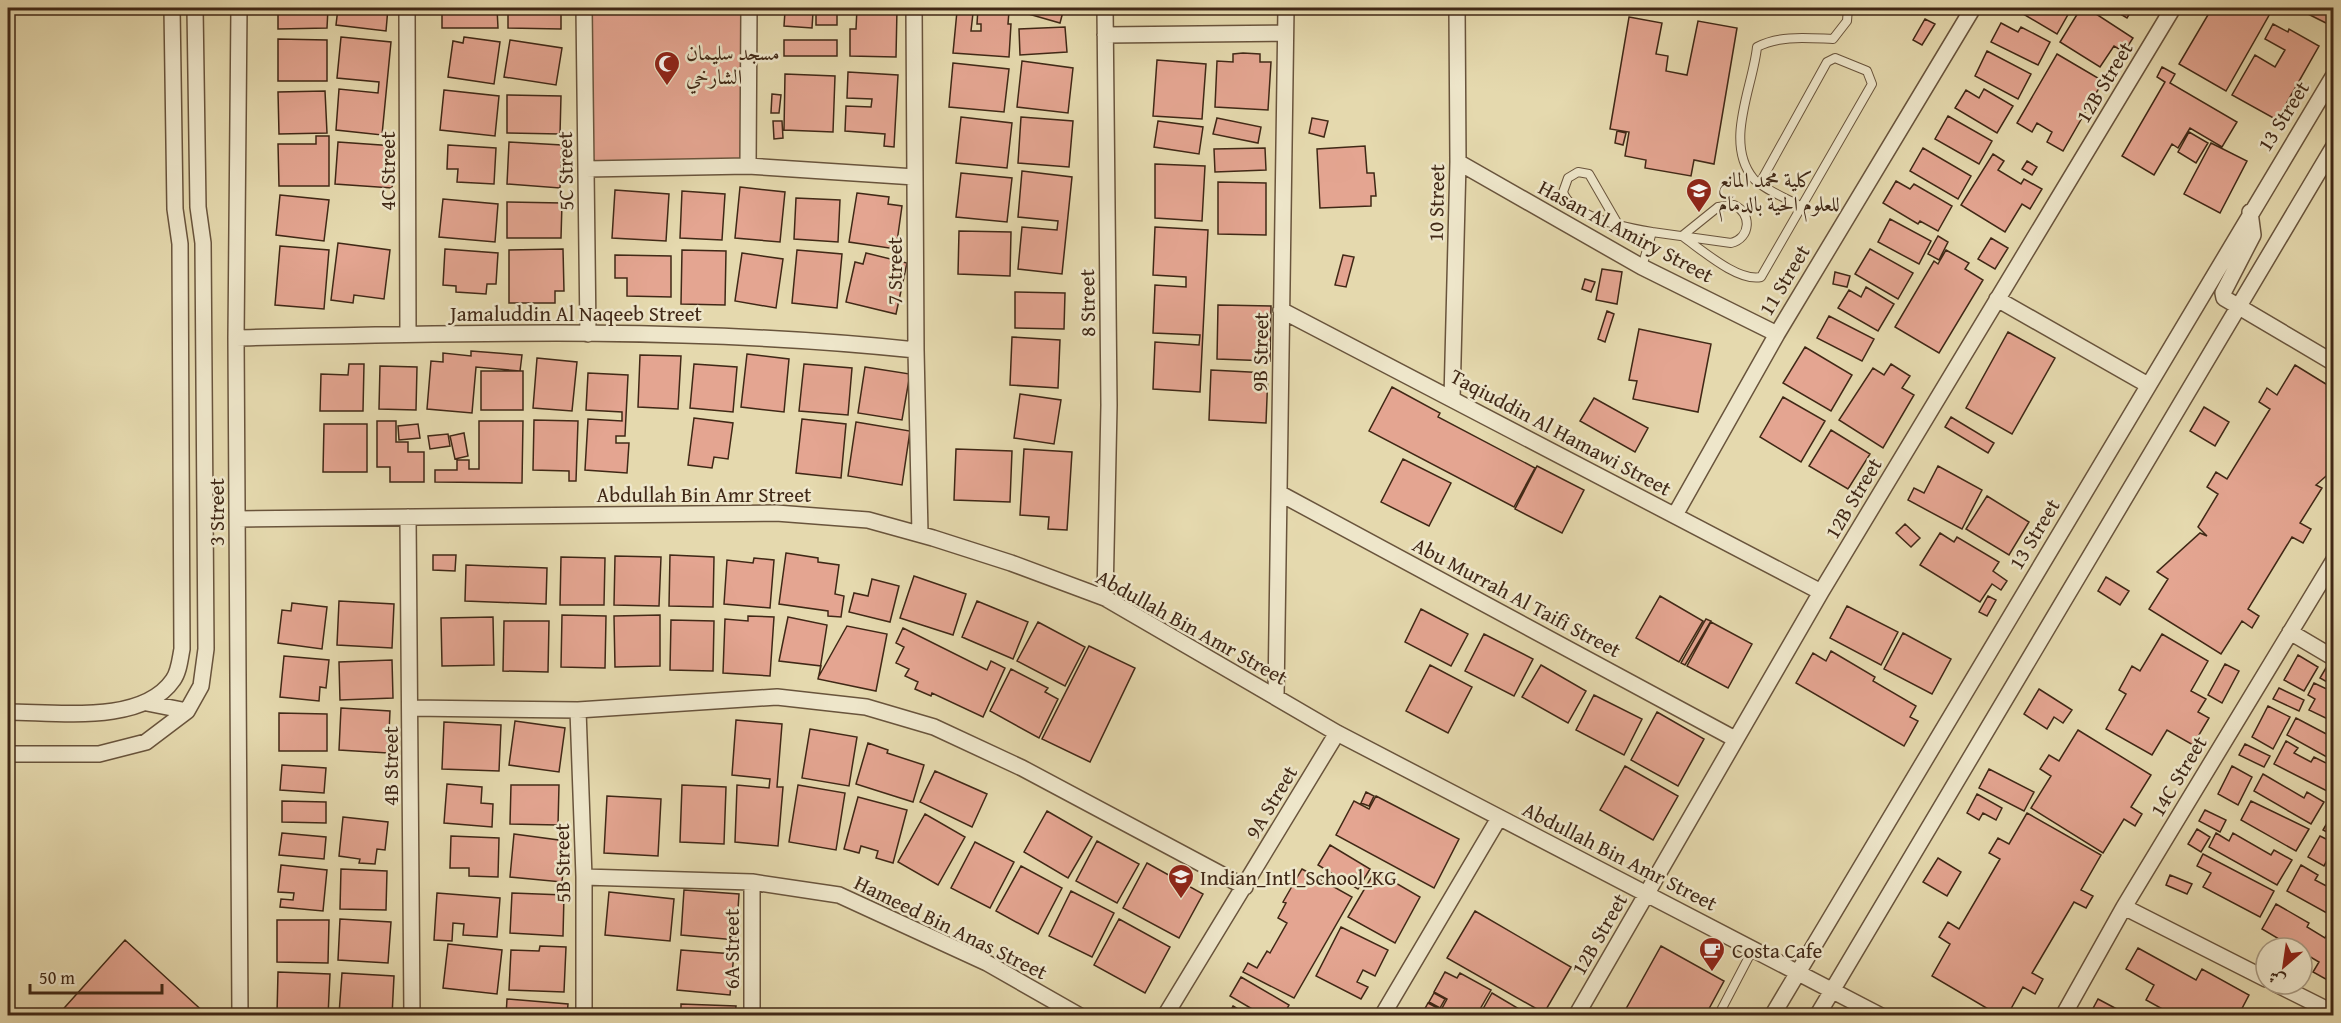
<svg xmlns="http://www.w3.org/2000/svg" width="2341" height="1023" font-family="'Gentium Book Plus',Amiri,serif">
<rect width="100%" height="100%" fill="#e5d9ae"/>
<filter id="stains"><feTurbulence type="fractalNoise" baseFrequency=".00333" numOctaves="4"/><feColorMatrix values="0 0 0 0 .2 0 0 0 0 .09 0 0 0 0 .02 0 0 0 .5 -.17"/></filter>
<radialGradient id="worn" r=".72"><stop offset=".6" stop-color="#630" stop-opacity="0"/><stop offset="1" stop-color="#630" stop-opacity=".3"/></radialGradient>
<path fill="#e4a591" stroke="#402816" stroke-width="1.5" d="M278,8h50l-1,20 -49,1z
M338,8h50l-2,23 -50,-6z
M442,8h55l1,20h-56z
M508,8h53v21l-53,-1z
M584,8h165l-1,158 -162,3z
M816,8h21v17h-21z
M857,8l40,1 -1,48 -46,-1v-27h6z
M978,8l31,3 -1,13h3l-2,33 -56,-4 4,-42 16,2 -2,18h10v-7h-4z
M1019,8h45l-4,15 -42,-12z
M1731,8h51l-1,6z
M2013,8h51l6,3 -13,23z
M2081,8h6l46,30 -9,14 -10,-6 -14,21 -40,-25z
M2110,8h23l-6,10z
M2212,8h56l4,2 -46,81 -47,-27z
M2296,8h38v16l-2,2z
M785,11l28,1 -1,16 -28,-2z
M1629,17l33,6 -6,31 12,2 -2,15 21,4 11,-54 39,7 -23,136 -20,-4 -3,16 -46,-8 1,-8 -21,-4 4,-24 -19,-3z
M1925,19l10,5 -13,21 -9,-5z
M2001,23l17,9 3,-5 29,15 -12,23 -47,-23z
M2273,24l15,8 1,-3 30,17 -42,74 -45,-25 23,-40 20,12 10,-17 -20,-11z
M1065,27l2,25 -47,3 -1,-26z
M341,37l50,5 -9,93 -46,-5 3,-41 39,4 1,-11 -42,-4z
M464,37l36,5 -6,42 -46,-7 5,-36 10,2z
M278,39l49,1v41h-49z
M510,40l52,8 -6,37 -52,-8z
M784,40h53v16h-53z
M1987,51l44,23 -13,25 -43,-23z
M1243,53l17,1v8h11l-3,48 -53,-3 2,-46 16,1v-8z
M2057,54l46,27 -40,70 -16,-9 5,-10 -15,-9 -5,9 -15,-9z
M1157,60l49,4 -4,55 -49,-3z
M1022,61l51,7 -5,45 -51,-6z
M953,63l56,6 -5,43 -55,-5z
M2162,67l13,7 -5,9 67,39 -15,25 -32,-19 -12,20 -6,-4 -18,31 -32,-19 43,-74 -8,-5z
M848,72l50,3 -4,72 -10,-1 1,-12 -40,-3 1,-25 25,1 1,-8 -25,-1z
M785,74l50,2 -2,56 -49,-2z
M1984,89l29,17 -16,27 -42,-25 11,-18 13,8z
M444,90l55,6 -4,40 -55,-6z
M325,91l2,42 -48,1 -1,-42z
M772,94l9,1 -2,18h-8z
M507,95l54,1 -1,38 -53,-1z
M1948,116l44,25 -13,23 -44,-25z
M961,117l51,6 -5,45 -51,-5z
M1021,117l52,4 -4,46 -51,-4z
M1217,118l44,9 -3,16 -45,-9z
M1312,118l16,3 -4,16 -15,-4z
M773,121h9l1,17 -9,1z
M1158,121l45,6 -4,27 -45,-7z
M1617,131l9,2 -3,12 -8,-2z
M2189,132l19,11 -12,20 -18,-11z
M316,136h13v50h-50l-1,-42h38z
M338,142l57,4 -3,42 -57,-4z
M509,142l53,3 -2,43 -53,-4z
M2211,143l36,18 -27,52 -36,-19z
M448,145l48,3 -2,36 -37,-2 1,-13h-11z
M1365,146l2,27h7l2,23h-5v10l-51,2 -3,-59z
M1265,148l1,22 -51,2 -1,-23z
M1923,148l48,28 -13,23 -48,-28z
M1993,154l11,7 -6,9 23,14 3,-5 18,10 -12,20 -8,-5 -17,28 -44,-27z
M2027,161l10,6 -5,8 -10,-6z
M1155,164l50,2 -3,55 -47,-3z
M1022,171l50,6 -10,97 -44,-5 4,-42 35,3 1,-9 -40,-4z
M961,173l51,5 -5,44 -51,-5z
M1896,181l14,8 4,-5 38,22 -14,25 -18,-10 -2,3 -35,-21z
M1218,182l48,1v52l-48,-1z
M740,187l45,5 -5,50 -45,-4z
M615,190l54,4 -3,47 -54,-3z
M682,191l43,3 -3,46 -42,-2z
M857,193l32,4 -1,7 14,2 -6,43 -47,-7z
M280,195l49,5 -5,41 -48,-6z
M796,198l44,2 -2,42 -44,-3z
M443,199l55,5 -3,38 -56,-5z
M507,202l55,1 -1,35h-54z
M1890,219l41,22 -12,23 -41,-22z
M1155,227l53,3 -8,162 -47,-3 2,-47 44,3 1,-10 -47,-2 2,-48 31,2v-10l-33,-2z
M959,231l52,1 -1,44 -52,-2z
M1938,236l10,6 -9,18 -11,-6z
M1991,238l17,10 -13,21 -17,-10z
M338,243l52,7 -6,49 -30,-4 -1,8 -22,-3z
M280,246l49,4 -5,59 -49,-4z
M445,249l53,4 -2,31h-9l-1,10 -30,-2v-6l-13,-1z
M563,249l1,42h-9v12h-46v-53z
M1870,249l43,24 -15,26 -43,-25z
M682,250l44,1 -1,54 -44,-1z
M797,250l45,4 -5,54 -45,-5z
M1946,250l23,13 -4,6 18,11 -44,73 -44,-26 39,-66 4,3z
M742,253l41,6 -7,49 -41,-7z
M866,253l41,10 -11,51 -50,-12 9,-40 8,2z
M615,255l56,1v41l-44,-1v-18h-12z
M1343,255l11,2 -8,30 -11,-2z
M1602,269l20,3 -5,32 -21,-4z
M1835,272l15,4 -3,11 -14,-3z
M1585,279l10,3 -4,10 -9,-3z
M1866,287l28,17 -16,27 -40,-23 11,-18 12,7z
M1015,292l50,1 -1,36 -49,-1z
M1218,305l53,1 -1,55 -53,-2z
M1607,311l7,3 -9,28 -7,-3z
M1829,316l45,23 -12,22 -45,-23z
M1639,329l72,15 -13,68 -65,-13 4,-18 -8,-1z
M2008,332l47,26 -43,76 -46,-26z
M1012,337l48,3 -2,48 -48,-3z
M1805,347l47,28 -21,36 -48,-28z
M471,351l51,4 -2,16 -44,-4 -4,46 -45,-4 4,-48 12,1v-9l28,3z
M747,354l42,5 -5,53 -43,-5z
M640,355l41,1 -3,53 -40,-2z
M537,358l40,4 -5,49 -39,-3z
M349,364h15l-1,47h-43l1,-37 27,1z
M694,364l43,3 -4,45 -43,-4z
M804,364l48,4 -4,47 -49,-4z
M1891,364l19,12 -8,12 12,7 -31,53 -44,-28 34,-52 11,7z
M2295,365l39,24v80l-18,16 6,3 -22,35 11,6 -8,14 -11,-6 -44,72 11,7 -7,12 -10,-7 -21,33 -72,-45 19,-30 -11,-7 43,-39 7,3 -9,-9 20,-33 -11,-7 9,-15 11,7 43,-70 -11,-7 8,-14 10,7z
M380,366l37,1 -1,43 -37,-1z
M865,367l45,7 -8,46 -44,-7z
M1211,370l57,3 -2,50 -57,-3z
M481,371h42v39h-42z
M588,373l40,2 -3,61h-9v7h13l-2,30 -42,-3 3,-51 34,2v-9l-36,-2z
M1392,387l48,26 -2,4 97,51 -21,39 -145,-76z
M1020,394l41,6 -7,44 -40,-6z
M1783,397l42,24 -24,41 -41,-25z
M1594,398l54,30 -13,24 -55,-31z
M2204,407l25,15 -14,24 -25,-15z
M1951,417l43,26 -6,10 -43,-26z
M694,418l39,5 -5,36 -14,-2 -2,11 -24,-3z
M802,419l44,5 -5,54 -45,-5z
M534,420l44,1 -2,60h-7v-10l-36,-1z
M377,421h19v21h12v10h16v30h-34v-15h-13z
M479,421h44l-1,62 -87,-1v-12h22v-10h12v9h10z
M856,422l54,9 -8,54 -54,-9z
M324,424h43v48h-44z
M418,424l2,14 -21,2 -1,-14z
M1831,430l39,24 -22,35 -39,-23z
M464,433l4,23 -13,3 -5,-23z
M448,434l2,12 -20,3 -2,-13z
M956,449l56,2 -2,51 -56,-2z
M1024,449l48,3 -5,78 -19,-1 1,-12 -29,-2z
M1403,459l48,24 -22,43 -48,-24z
M1537,466l47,24 -22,43 -47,-24z
M1938,466l44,24 -20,39 -54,-29 6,-12 10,5z
M1987,496l42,26 -20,33 -43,-26z
M1905,524l15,14 -9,9 -15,-14z
M1940,533l14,9 3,-5 42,25 -6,9 14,10 -6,9 -9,-6 -12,18 -60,-37z
M786,553l32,5v4l21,3 -4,29 9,2 -3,21 -13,-1v-5l-49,-7z
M433,555h23l-1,16 -22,-1z
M670,555l44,2 -1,50 -44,-1z
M615,556l46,1 -2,49 -45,-1z
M561,557l44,1 -1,47h-44z
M754,558l20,2 -4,48 -46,-4 3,-44 26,3z
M466,565l81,3 -1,36 -81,-3z
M914,576l52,18 -13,41 -53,-17z
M2106,577l23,14 -9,14 -22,-14z
M872,579l27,7 -9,36 -41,-10 5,-19 14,3z
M1660,596l43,25 -24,41 -43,-24z
M1988,596l8,4 -9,16 -8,-4z
M339,601l55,3 -2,44 -55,-3z
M977,601l51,21 -15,37 -51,-22z
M292,603l35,4 -5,42 -44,-6 4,-33 9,1z
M1847,606l51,26 -17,33 -51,-27z
M1421,609l47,25 -17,32 -46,-24z
M562,615l44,1 -1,52 -44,-1z
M660,615v51l-45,1 -1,-51z
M748,616l26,1 -4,59 -47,-3 2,-54 23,2z
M493,617l1,48 -52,1 -1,-48z
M788,617l39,8 -8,51 28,-50 40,8 -11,57 -58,-12 3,-13 -42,-5z
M1706,619l5,2 -26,44 -4,-2z
M671,620l43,1 -1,50 -43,-1z
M504,621h45l-1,51 -45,-1z
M1038,622l47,25 -20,39 -48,-25z
M1711,622l41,22 -24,44 -41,-22z
M903,628l84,42 4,-9 14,7 -22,49 -51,-24 -1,3 -16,-7 3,-7 -13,-6 4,-7 -13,-6 8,-16 -8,-4z
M1903,633l48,26 -19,35 -48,-25z
M1484,634l49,25 -19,37 -49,-25z
M2162,634l46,27 -17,30 15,8 -8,13 11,6 -16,27 -26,-15 -15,25 -46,-26 20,-35 -7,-4 13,-24 8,5z
M1089,646l46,22 -45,94 -48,-23z
M1831,651l44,26 -2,4 43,25 -6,11 8,4 -14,25 -108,-63 17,-30 13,8z
M2298,655l20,12 -14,24 -20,-11z
M284,656l45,4 -3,28 -6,-1 -1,14 -39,-4z
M392,660l1,38 -53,2 -1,-38z
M2330,661l4,2v23l-14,-8z
M2225,664l14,7 -17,32 -14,-8z
M1430,665l42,22 -24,46 -42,-22z
M1541,665l45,26 -18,32 -46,-26z
M1011,669l37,19 -3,4 13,7 -19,39 -49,-27z
M2314,683l17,8 -3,6 6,3v22l-25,-12 6,-11 -7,-4z
M2279,688l25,12 -5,11 -26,-12z
M2039,689l33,21 -9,13 -9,-6 -7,12 -23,-15z
M1594,695l48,24 -18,36 -48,-25z
M2268,706l22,11 -17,32 -21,-12z
M341,708l49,3 -2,42 -49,-3z
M1657,712l47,27 -26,47 -47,-26z
M279,713l48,1v37h-48z
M2296,718l38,20v23l-47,-26z
M736,720l46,4 -5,63h6l-5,59 -43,-4 2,-57 32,3 1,-9 -38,-4z
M515,721l50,7 -6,44 -50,-7z
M444,722l57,3 -2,46 -57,-2z
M810,729l47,8 -8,49 -47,-8z
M2078,730l73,45 -20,32 11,7 -7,12 -11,-7 -21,34 -72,-45 20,-32 -11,-7 9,-14 10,6z
M2286,741l12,7 -4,5 17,9 3,-5 20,10v21l-3,5 -57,-29z
M868,743l20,7 -1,3 37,12 -11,37 -57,-18z
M2245,744l25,12 -6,11 -25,-12z
M282,765l44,3 -2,25 -44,-3z
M1625,766l53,30 -25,44 -53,-30z
M2232,766l20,11 -14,28 -20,-11z
M1989,769l45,23 -10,19 -45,-23z
M935,771l52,23 -15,33 -52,-25z
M2263,774l41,24 3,-6 17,10 -13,22 -57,-33z
M447,784l35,3 -1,16 12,1 -1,23 -48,-4z
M511,785h48l-1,40 -48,-1z
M682,785l44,2 -2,57 -44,-2z
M798,785l47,8 -9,57 -47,-8z
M1366,792l8,4 -5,10 -8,-3z
M1977,794l25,14 -6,12 -13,-7 -4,7 -12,-7z
M607,796l54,3 -3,57 -54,-3z
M1376,796l83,43 -25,49 -98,-53 18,-34 15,8z
M858,797l49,13 -14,53 -17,-5 2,-7 -17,-5 -2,7 -15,-4z
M282,801l44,1v21l-44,-1z
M2251,801l58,28 -13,22 -55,-31z
M2205,810l21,10 -6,12 -21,-11z
M1047,811l45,26 -24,41 -44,-26z
M2334,811v25l-11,-6z
M2027,813l74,42 -20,35 12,6 -7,12 -12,-6 -42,71 11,6 -8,15 -12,-7 -16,29h-7l-68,-40 18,-32 -11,-7 9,-15 11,7 41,-70 -11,-6 9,-15 11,6z
M925,814l40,23 -27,48 -40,-23z
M343,817l45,5 -3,28 -8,-1 -2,15 -16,-1 1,-4 -21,-3z
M2197,829l13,8 -9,15 -13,-8z
M282,833l44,4 -2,22 -45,-4z
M2216,833l13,8 4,-8 38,22 3,-5 18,10 -15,25 -68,-38z
M514,834l52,7 -4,41 -52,-5z
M451,836l48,2 -1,39 -29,-1v-8h-19z
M2320,836l14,7v20l-7,-3 -3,6 -16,-9z
M1097,841l42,23 -22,39 -41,-22z
M975,842l39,20 -24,46 -39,-20z
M1330,845l40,24 -12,20 -40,-24z
M2203,854l71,37 -14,26 -57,-30 8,-14 -14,-7z
M1938,858l23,14 -14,24 -24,-14z
M1147,863l56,31 -24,44 -56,-30z
M281,865l46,5 -4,41 -43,-4 1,-8 12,1 1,-7 -16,-1z
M2301,865l17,10 -3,5 19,10v27l-47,-26z
M1021,866l41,22 -24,46 -42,-23z
M341,869l46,2 -1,39 -46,-1z
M1302,869l50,28 -58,101 -51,-26 5,-9 9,5 10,-17 3,2 17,-30 -9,-5 8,-15 -3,-1z
M1375,871l45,26 -25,46 -47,-26z
M2170,875l22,9 -5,10 -21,-9z
M684,890l55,4 -3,46 -55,-5z
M1071,891l43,22 -22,44 -43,-21z
M609,892l65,7 -4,42 -65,-6z
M437,893l63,5 -3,39 -34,-2 1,-11 -11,-1 -1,18 -18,-1z
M512,893l52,2 -1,41 -53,-3z
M2276,904l33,19 -2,4 18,11 3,-6 6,3v42l-3,5 -18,-10 6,-10 -17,-10v-4h-8l-32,-19z
M1475,911l96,56 -27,46 -97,-55z
M340,919l51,3 -3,41 -50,-3z
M1119,919l51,28 -25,46 -51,-28z
M277,920h52l-1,43 -51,-1z
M1341,927l47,23 -13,26 -12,-6 -6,12 11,5 -7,12 -45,-23z
M125,940l82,75v1h-150z
M448,944l54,6 -5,44 -54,-6z
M540,946l26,1 -2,45 -55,-2 2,-40 28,1z
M1661,946l63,35 -19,35h-83z
M2138,948l58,32 6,-11 47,26 -11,21h-63l-29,-16 8,-15 -28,-16z
M681,950l53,4 -4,41 -53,-5z
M278,972l52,2 -2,42 -51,-2z
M1445,972l12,6 3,-5 31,17 -15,26 -54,-2 6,-11 13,7 6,-11 -13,-7z
M342,973l52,3 -2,40 -53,-2z
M1241,977l48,28 -6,11h-19l-34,-20z
M1434,993l11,6 -5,9 -11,-6z
M1492,993l39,23h-52z
M507,999l61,5 -1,12h-61z
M2098,999l32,17h-41z
M681,1004l55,2 -1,10h-54z
M1233,1006l16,10h-21z"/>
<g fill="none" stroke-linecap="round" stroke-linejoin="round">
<defs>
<path id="lane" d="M1802,207c-12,-7 -41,-19 -49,-29 -29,-36 0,-91 4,-131 23,-12 50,-9 76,-8l14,-18 1,-13
M1619,226l-30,-52 -11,-2 -10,6 -5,14c9,26 65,36 89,40
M1642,267l10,-35 79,11c20,-5 21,-30 3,-38l-16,2 -36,29c20,14 56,46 79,41l111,-193 -5,-13 -32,-13 -8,4 -67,121
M1718,1016l35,-67"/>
<path id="street" d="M239,8l-3,330 4,678
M407,8l1,326
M584,8l4,326
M914,8l2,342 4,184
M1105,35l180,-2
M1458,162l184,105 135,67
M748,166l1,-158
M586,169l162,-3 167,11
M2250,212l3,23 -30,58 1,5 110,65
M1997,299l151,86
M1281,310l540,282
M236,338c227,-5 454,-12 680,12
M1452,399l6,-237 -1,-154
M1279,493l456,246
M1675,515l102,-181 196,-326
M408,517l4,499
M237,519l539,-6 92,7 65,18 78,25 94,35 232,135 544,283
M1105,598l4,-193 -4,-397
M2290,632l44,26
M1276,697l10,-689
M147,703l40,8
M410,708l168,2 199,-13 89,10 68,20 88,41 223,119
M578,710l6,167v139
M8,712c48,0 134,13 165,-32 6,-8 7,-21 9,-31l-2,-405 -5,-35 -3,-201
M8,754h91l47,-12 41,-31 14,-25 5,-37 -3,-406 -5,-36 -3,-199
M584,877l168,5 87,13 148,68 93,53
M752,882v134
M2124,907l142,72
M2276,984l58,29
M1165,1016l172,-283
M1382,1016l117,-198
M1576,1016l245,-424 352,-584
M1772,1016l562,-941
M1817,1016l517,-870
M2063,1016l61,-109 210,-347"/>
</defs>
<use href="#lane" stroke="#69543c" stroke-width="10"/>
<use href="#street" stroke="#69543c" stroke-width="18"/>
<use href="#lane" stroke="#eee6ca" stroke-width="8"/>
<use href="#street" stroke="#eee6ca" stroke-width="15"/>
</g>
<defs>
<symbol id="mosque-pin" viewBox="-11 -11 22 30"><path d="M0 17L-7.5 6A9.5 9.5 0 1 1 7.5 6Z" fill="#8f2418" stroke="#eee6ca"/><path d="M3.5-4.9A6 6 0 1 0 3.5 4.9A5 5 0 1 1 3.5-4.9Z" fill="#fff"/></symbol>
<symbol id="university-pin" viewBox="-11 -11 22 30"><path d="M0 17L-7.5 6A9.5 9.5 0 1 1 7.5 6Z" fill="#8f2418" stroke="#eee6ca"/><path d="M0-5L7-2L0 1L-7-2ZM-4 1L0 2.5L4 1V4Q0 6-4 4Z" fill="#fff"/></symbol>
<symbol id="school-pin" viewBox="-11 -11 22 30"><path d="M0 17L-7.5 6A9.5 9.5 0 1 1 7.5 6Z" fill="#8f2418" stroke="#eee6ca"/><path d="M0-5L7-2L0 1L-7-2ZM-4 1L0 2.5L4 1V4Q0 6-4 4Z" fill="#fff"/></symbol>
<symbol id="cafe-pin" viewBox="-11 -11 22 30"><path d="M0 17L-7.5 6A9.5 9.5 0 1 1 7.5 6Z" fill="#8f2418" stroke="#eee6ca"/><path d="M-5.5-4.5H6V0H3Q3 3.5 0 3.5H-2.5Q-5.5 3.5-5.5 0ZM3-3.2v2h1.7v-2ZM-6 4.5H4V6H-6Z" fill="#fff"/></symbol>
</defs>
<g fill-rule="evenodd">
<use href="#mosque-pin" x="652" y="49" width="30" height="40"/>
<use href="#university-pin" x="1684" y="176" width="30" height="40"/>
<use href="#school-pin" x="1166" y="862" width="30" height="40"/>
<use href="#cafe-pin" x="1697" y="935" width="30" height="40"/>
</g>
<g text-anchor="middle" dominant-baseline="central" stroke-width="5" stroke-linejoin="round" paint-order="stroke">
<g font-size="21" fill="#402816" stroke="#eee6ca" text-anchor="start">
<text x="686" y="52">مسجد سليمان<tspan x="686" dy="24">الشارخي</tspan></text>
<text x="1718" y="179">كلية محمد المانع<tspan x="1718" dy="24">للعلوم الحية بالدمام</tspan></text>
<text x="1200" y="877">Indian_Intl_School_KG</text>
<text x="1732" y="950">Costa Cafe</text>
</g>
<g font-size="21" fill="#402816" stroke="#eee6ca">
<text transform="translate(2104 82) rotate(-59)">12B Street</text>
<text transform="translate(2283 116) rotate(-58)">13 Street</text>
<text transform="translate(387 171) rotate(-90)">4C Street</text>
<text transform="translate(565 171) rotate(-91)">5C Street</text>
<text transform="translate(1436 203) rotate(-89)">10 Street</text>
<text transform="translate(1626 231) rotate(28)">Hasan Al Amiry Street</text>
<text transform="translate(894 271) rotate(-90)">7 Street</text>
<text transform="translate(1784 280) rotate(-59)">11 Street</text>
<text transform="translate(1087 303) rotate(-91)">8 Street</text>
<text x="576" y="313">Jamaluddin Al Naqeeb Street</text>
<text transform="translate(1260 352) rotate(-89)">9B Street</text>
<text transform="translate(1561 432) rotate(28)">Taqiuddin Al Hamawi Street</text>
<text x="704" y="494">Abdullah Bin Amr Street</text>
<text transform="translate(1853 498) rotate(-59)">12B Street</text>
<text transform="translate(216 512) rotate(-90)">3 Street</text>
<text transform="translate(2034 534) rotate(-59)">13 Street</text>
<text transform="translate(1517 597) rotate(28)">Abu Murrah Al Taifi Street</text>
<text transform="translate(1192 627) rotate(29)">Abdullah Bin Amr Street</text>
<text transform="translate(390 766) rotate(-90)">4B Street</text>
<text transform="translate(2178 776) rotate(-59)">14C Street</text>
<text transform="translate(1271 802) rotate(-59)">9A Street</text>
<text transform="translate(1620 856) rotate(27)">Abdullah Bin Amr Street</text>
<text transform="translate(562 863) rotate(-91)">5B Street</text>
<text transform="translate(951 927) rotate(26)">Hameed Bin Anas Street</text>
<text transform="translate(1599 934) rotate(-60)">12B Street</text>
<text transform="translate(731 949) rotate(-90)">6A Street</text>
</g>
</g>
<rect width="2341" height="1023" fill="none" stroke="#e5d9ae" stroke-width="30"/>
<rect x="9" y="9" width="2323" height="1005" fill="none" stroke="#402816" stroke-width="3"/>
<rect x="15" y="15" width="2311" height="993" fill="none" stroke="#402816" stroke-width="1.5"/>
<g transform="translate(2284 966) rotate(209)"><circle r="28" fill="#eee6ca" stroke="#a89a82" stroke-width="1.5"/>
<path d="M0-4.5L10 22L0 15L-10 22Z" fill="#8f2418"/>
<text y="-9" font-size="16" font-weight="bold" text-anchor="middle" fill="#402816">ش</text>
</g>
<path d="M30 984v9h132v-9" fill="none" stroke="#402816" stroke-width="3"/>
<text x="39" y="984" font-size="18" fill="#402816" stroke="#eee6ca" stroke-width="4.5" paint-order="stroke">50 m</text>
<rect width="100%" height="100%" filter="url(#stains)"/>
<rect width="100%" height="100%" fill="url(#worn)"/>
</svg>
